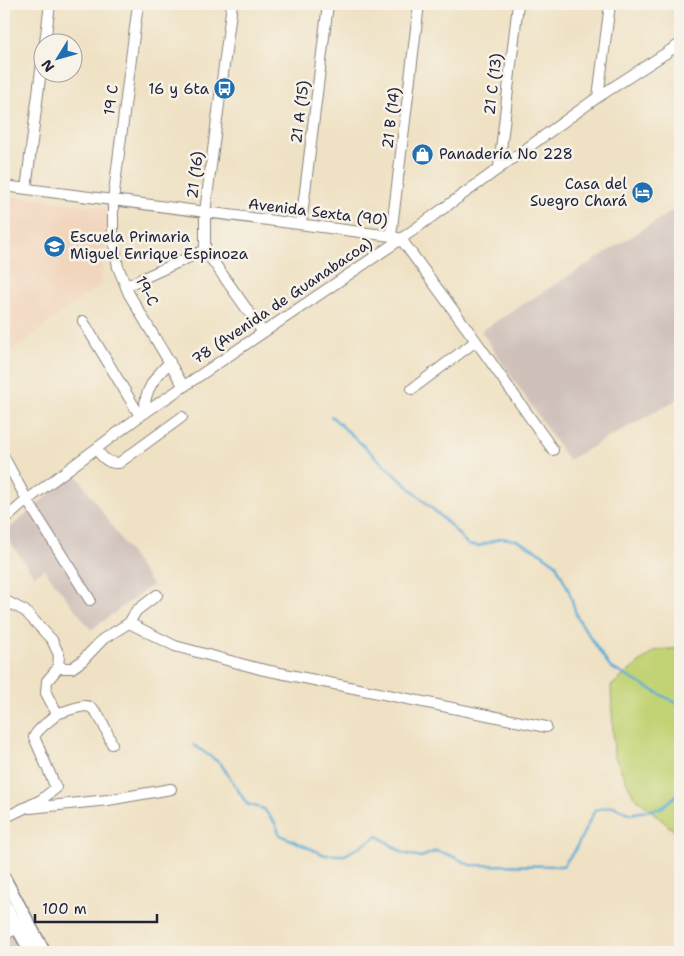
<svg xmlns="http://www.w3.org/2000/svg" width="684" height="956" font-family="'Shantell Sans',sans-serif">
<rect width="100%" height="100%" fill="#f7f3e8"/>
<filter id="ink" filterUnits="userSpaceOnUse"><feTurbulence type="fractalNoise" baseFrequency=".02" numOctaves="2"/><feDisplacementMap in="SourceGraphic" scale="10" xChannelSelector="R" yChannelSelector="G"/><feConvolveMatrix kernelMatrix="1 2 1 2 8 2 1 2 1" color-interpolation-filters="sRGB"/></filter>
<filter id="wash" filterUnits="userSpaceOnUse"><feTurbulence type="fractalNoise" baseFrequency=".0096" numOctaves="4" result="noise"/><feDisplacementMap in="SourceGraphic" scale="20" xChannelSelector="R" yChannelSelector="G"/><feGaussianBlur stdDeviation="1.12" result="paint"/><feColorMatrix in="noise" values="0 0 0 0 0 0 0 0 0 0 0 0 0 0 0 0 0 1.4 0 .05"/><feComposite in="paint" operator="in"/></filter>
<g filter="url(#wash)">
<rect width="100%" height="100%" fill="#efe1c3"/>
<path fill="#f2d5bd" d="M4,195l105,13 -9,76 -89,68 -7,-10z"/>
<path fill="#cfc1ba" d="M680,206v192l-112,62 -87,-129z
M75,472l77,113 -61,45 -47,-61 -10,7 -30,-43z
M4,918l20,34h-20z"/>
<path fill="#c2d375" stroke="#727a58" d="M680,648v188l-47,-41 -19,-40 -3,-69 43,-35z"/>
<g fill="none" stroke-linecap="round" stroke-linejoin="round">
<path stroke="#5babd5" stroke-width="2.5" d="M331,416l119,109 18,20 11,1 22,-8 16,2 22,12 17,12 13,27 8,26 33,50 68,37 2,5
M194,745l27,19 26,40 17,5 11,14 5,12 45,20h20l33,-19 25,17 18,4 15,-6 16,5 18,9 93,1 12,-16 20,-40 18,-4 17,8 31,-6 19,-16"/>
</g>
</g>
<g filter="url(#ink)">
<g fill="none" stroke-linecap="round" stroke-linejoin="round">
<defs>
<path id="minor" d="M138,4l-25,196v37l5,30 11,27 55,93
M232,4l-27,208v38l58,82
M45,42l5,-38
M598,97l12,-93
M499,167l19,-163
M4,186l387,50 10,3 75,102 77,109
M26,189l16,-127
M301,224l27,-220
M391,236l28,-232
M126,286l79,-36
M83,321l57,95
M412,389l64,-48
M145,413c-2,-22 10,-36 25,-51
M96,449c6,8 12,15 23,14l63,-46
M4,457l23,43 63,100
M4,520l23,-20 113,-84 261,-177 197,-142 82,-53
M4,600l21,11 27,29 7,15 -1,13 -11,13 -1,12 11,21c-8,8 -18,13 -23,23l22,51 -15,12 -37,18
M129,623l46,23 85,23 286,58
M58,668h14l10,-7 21,-22 26,-16 7,-12 21,-16
M57,714c9,-3 19,-7 28,-8 13,-1 22,27 27,38
M30,808l78,-8 63,-11
M4,935l13,-7"/>
<path id="major" d="M4,878l40,74
M4,904l27,48"/>
</defs>
<use href="#minor" stroke="#88827f" stroke-width="12"/>
<use href="#major" stroke="#88827f" stroke-width="15"/>
<use href="#minor" stroke="#fff" stroke-width="10"/>
<use href="#major" stroke="#fff" stroke-width="12"/>
</g>
</g>
<defs>
<symbol id="bus-disc" viewBox="-11 -11 22 22"><circle r="9.5" fill="#1f6fb2" stroke="#f7f3e8"/><path d="M-5-6H5V4H4V6H2V4H-2V6H-4V4H-5ZM-3.5-4V0h7V-4ZM-3.5 1.2v1.5H-2V1.2ZM2 1.2v1.5H3.5V1.2Z" fill="#fff"/></symbol>
<symbol id="shop-disc" viewBox="-11 -11 22 22"><circle r="9.5" fill="#1f6fb2" stroke="#f7f3e8"/><path d="M-5-2.5h2.3a2.7 3.5 0 0 1 5.4 0H5L5.5 6h-11ZM-1.5-2.5h3a1.5 2.3 0 0 0-3 0Z" fill="#fff"/></symbol>
<symbol id="hotel-disc" viewBox="-11 -11 22 22"><circle r="9.5" fill="#1f6fb2" stroke="#f7f3e8"/><path d="M-6-4.5h1.5V1H6V5H4.5V3h-9V5H-6ZM-4 0a1.8 1.8 0 1 1 3.6 0ZM.5 0V-2.5h3Q6-2.5 6 0Z" fill="#fff"/></symbol>
<symbol id="school-disc" viewBox="-11 -11 22 22"><circle r="9.5" fill="#1f6fb2" stroke="#f7f3e8"/><path d="M0-5L7-2L0 1L-7-2ZM-4 1L0 2.5L4 1V4Q0 6-4 4Z" fill="#fff"/></symbol>
</defs>
<g fill-rule="evenodd">
<use href="#bus-disc" x="212" y="76" width="25" height="25"/>
<use href="#shop-disc" x="410" y="142" width="25" height="25"/>
<use href="#hotel-disc" x="630" y="180" width="25" height="25"/>
<use href="#school-disc" x="42" y="234" width="25" height="25"/>
</g>
<g text-anchor="middle" dominant-baseline="central" stroke-width="5" stroke-linejoin="round" paint-order="stroke">
<g font-size="15" fill="#22223b" stroke="#f7f3e8">
<text transform="translate(493 84) rotate(-83)">21 C (13)</text>
<text transform="translate(111 100) rotate(-83)">19 C</text>
<text transform="translate(300 112) rotate(-83)">21 A (15)</text>
<text transform="translate(391 118) rotate(-83)">21 B (14)</text>
<text transform="translate(195 175) rotate(-83)">21 (16)</text>
<text transform="translate(318 212) rotate(7)">Avenida Sexta (90)</text>
<text transform="translate(147 291) rotate(62)">19-C</text>
<text transform="translate(282 301) rotate(-34)">78 (Avenida de Guanabacoa)</text>
</g>
<g font-size="15" fill="#22223b" stroke="#f7f3e8" text-anchor="end">
<text x="209" y="89">16 y 6ta</text>
<text x="439" y="154" text-anchor="start">Panadería No 228</text>
<text x="627" y="184">Casa del<tspan x="627" dy="17">Suegro Chará</tspan></text>
<text x="70" y="237" text-anchor="start">Escuela Primaria<tspan x="70" dy="17">Miguel Enrique Espinoza</tspan></text>
</g>
</g>
<rect width="684" height="956" fill="none" stroke="#f7f3e8" stroke-width="20"/>
<g transform="translate(58 58) rotate(233)"><circle r="24" fill="#f7f3e8" stroke="#a29fa3"/>
<path d="M0-4L9 19L0 12L-9 19Z" fill="#1f6fb2"/>
<text y="-8" font-size="14" font-weight="bold" text-anchor="middle" fill="#22223b">N</text>
</g>
<path d="M35 914v8h122v-8" fill="none" stroke="#22223b" stroke-width="2.5"/>
<text x="42" y="914" font-size="15" fill="#22223b" stroke="#f7f3e8" stroke-width="4" paint-order="stroke">100 m</text>
</svg>
